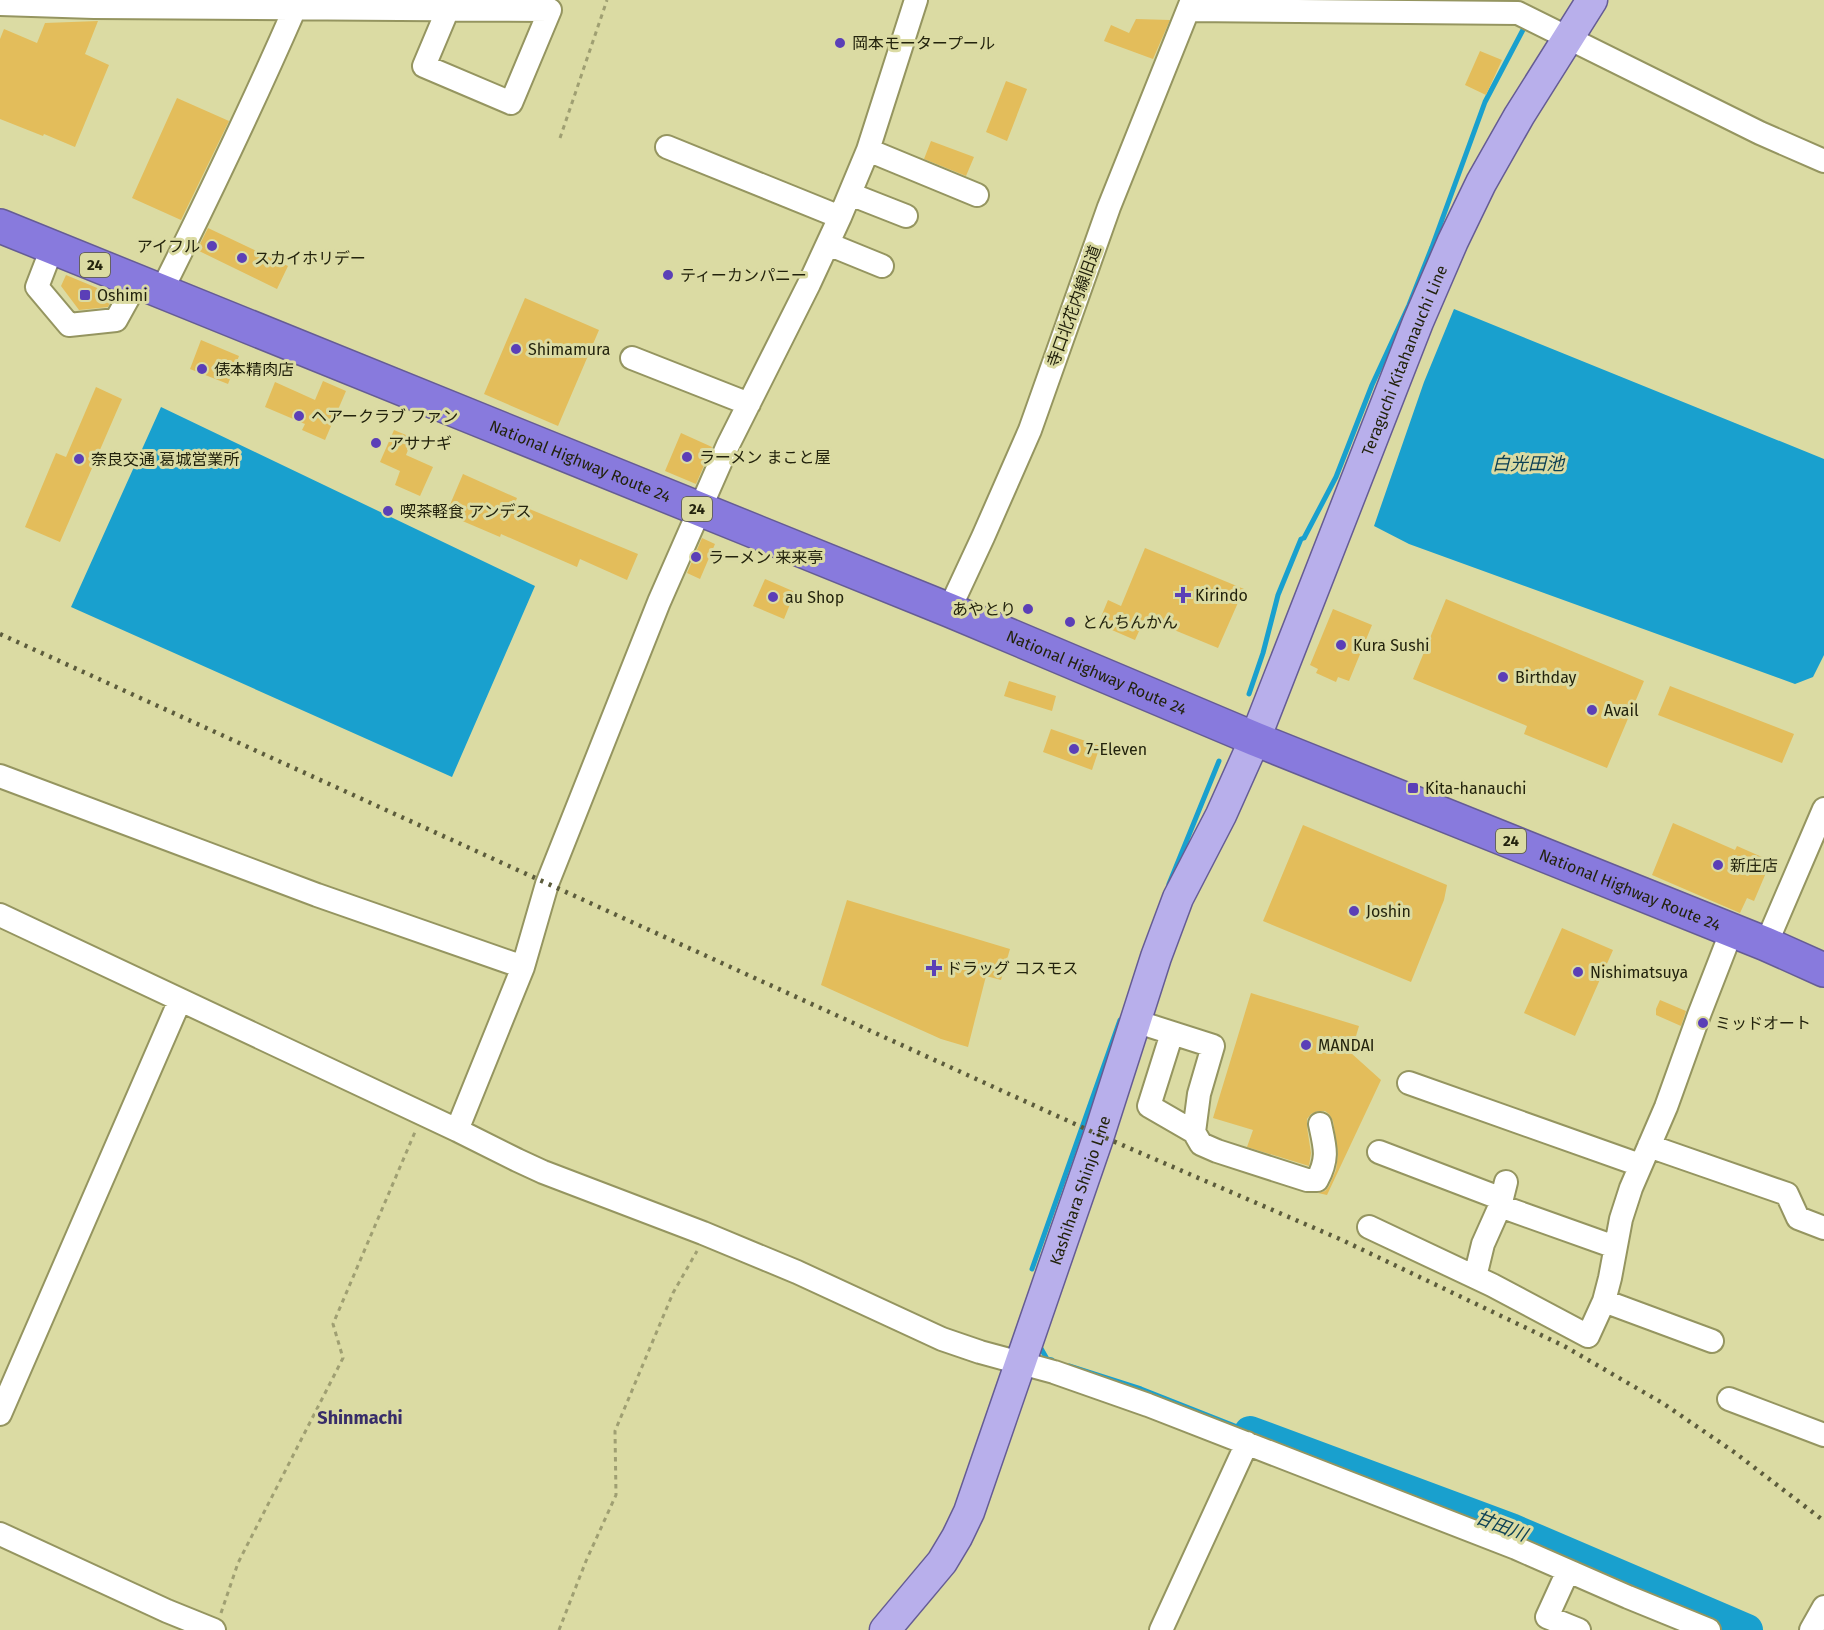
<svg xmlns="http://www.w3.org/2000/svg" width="1824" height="1630" font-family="'Fira Sans','Noto Sans JP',sans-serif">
<rect width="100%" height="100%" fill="#dbdba3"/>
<path fill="#19a0ce" d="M1454,309l370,150v196l-11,22 -18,7 -386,-140 -35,-18 50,-144z
M161,407l374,179 -83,191 -381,-170z"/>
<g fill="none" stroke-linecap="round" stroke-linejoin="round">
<path stroke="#19a0ce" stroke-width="5" d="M1249,694l14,-41 15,-58 23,-56 3,-1 32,-61 36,-92 37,-80 23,-58 53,-145 40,-76
M1169,884l50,-123
M1032,1269l88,-249
M1040,1343l-1,2 8,14 5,1
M1069,1366l72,23 109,43"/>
<path stroke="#19a0ce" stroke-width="32" d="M1250,1432l261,97 236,101"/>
</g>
<path fill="#e3bd5b" d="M1136,19l34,1 -17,39 -49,-18 7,-16 18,8z
M98,21l-13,33 24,11 -34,82 -31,-13 -1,2 -43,-17v-80l4,-10 33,14 8,-20z
M1480,51l22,9 -16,35 -21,-10z
M1006,81l21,8 -20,52 -21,-9z
M177,98l52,23 -48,99 -49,-22z
M931,141l43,16 -8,19 -42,-17z
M208,228l80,38 -11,23 -80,-39z
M66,275l48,20 -6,12 -29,3 -18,-24z
M525,298l74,32 -41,96 -74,-32z
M201,340l38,16 -11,28 -38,-15z
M323,381l23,10 -21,49 -23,-10 3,-6 -40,-17 10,-25 40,18z
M96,387l26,12 -62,143 -35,-15 31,-74 10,4z
M394,430l19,8 -7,17 27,12 -13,29 -25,-11 5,-14 -20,-9z
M681,433l31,14 -16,37 -31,-13z
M463,474l54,24 -2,5 123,51 -11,26 -47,-21 -3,8 -76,-33 -1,3 -54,-23z
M702,538l13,6 -15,35 -13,-6z
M1145,548l99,41 -26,59 -73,-30 -10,22 -37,-16 10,-24 13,6z
M765,579l30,13 -11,27 -31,-13z
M1446,599l198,82 -37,87 -83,-34 3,-8 -114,-47z
M1333,609l39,16 -23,56 -11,-4 -2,5 -20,-9 2,-4 -8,-4z
M1009,681l47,15 -4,15 -48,-15z
M1670,686l124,48 -12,29 -124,-48z
M1051,729l49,17 -8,24 -49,-18z
M1673,823l62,27 2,-4 34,15 -17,40 -7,-3 -7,15 -88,-38z
M1303,825l144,60 -3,15 -33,82 -148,-61z
M847,900l163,49 -9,31 -15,-4 -18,71 -27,-8 -120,-54z
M1562,928l51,22 -38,86 -51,-23z
M1251,993l108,33 -8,27 30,27 -54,115 -9,-2 7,-2 4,-5 7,-16 2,-17 -5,-32 -4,-7 -4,-3h-7l-7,3 -4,5v8l4,26 -2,13 -62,-19 6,-17 -40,-12z
M1660,1000l26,11 -5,15 -25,-11v-6z"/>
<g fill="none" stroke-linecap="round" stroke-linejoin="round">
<defs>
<path id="minor" d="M0,4l94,3 456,3 -39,93 -87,-37 24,-57
M1188,10l330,3 242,120 64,28
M667,147l173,70
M868,150l109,45
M850,194l56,22
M828,244l54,22
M52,248l-15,39 32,38 47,-5 21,-38
M161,292c47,-94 92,-188 134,-284
M632,358l117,46
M949,610l34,-73 47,-107 79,-223 83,-207
M0,776l317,119 206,72
M0,915l457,215 60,30 26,12 160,61 94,39 145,67 38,13 74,20 94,33 368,143 112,49 81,33
M1766,944l58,-135
M1135,1021l78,25 -14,48 -5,38 -45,-26 23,-73
M1409,1083l231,82
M457,1130l66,-163 24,-83 112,-282 69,-157 81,-161 31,-67 28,-67 48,-150
M1194,1132l7,12 16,7 90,29h10c12,-22 8,-33 3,-56
M1649,1146l138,48 11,24 26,10
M1379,1152l123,47
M1500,1206l115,41
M1369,1227l123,58 96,51 16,-35 6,-23 11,-59 10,-31 35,-81 33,-92 33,-85
M1475,1277l8,-33 17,-38 6,-24
M1604,1301l108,40
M1729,1399l95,36
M0,1414l180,-414
M0,1534l167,77 47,19
M1568,1571l-21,46 32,13
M1161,1630l86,-187
M1811,1630l13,-23"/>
<g id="major">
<path id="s1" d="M885,1630l57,-68 15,-25 12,-25 130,-377 57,-178 22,-59 43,-83 34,-76 163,-417 35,-81 28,-58 38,-67 73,-116"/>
</g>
<g id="highway">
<path id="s2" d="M0,226l949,384 306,129 511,205 58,26"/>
</g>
</defs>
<use href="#minor" stroke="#959560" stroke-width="26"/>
<use href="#major" stroke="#655c94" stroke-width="33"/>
<use href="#highway" stroke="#655c94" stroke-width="36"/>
<path stroke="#9f9f72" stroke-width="3" stroke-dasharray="4.5 4.5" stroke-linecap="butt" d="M560,138l47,-138
M221,1613l17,-50 105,-205 -10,-34 82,-192
M559,1630l27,-69 30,-66 -1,-64 58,-138 24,-42"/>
<use href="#minor" stroke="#fff" stroke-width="22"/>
<use href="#major" stroke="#b8afeb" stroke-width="30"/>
<use href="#highway" stroke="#887add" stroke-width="33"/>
<path stroke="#5c5c3c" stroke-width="4.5" stroke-dasharray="3 6" stroke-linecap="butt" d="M0,634l1099,501 243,105 222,106 100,58 70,48 90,69"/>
</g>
<g fill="#5b3fb7" stroke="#dbdba3" stroke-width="2">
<circle cx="840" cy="43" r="6"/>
<circle cx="212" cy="246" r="6"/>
<circle cx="242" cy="258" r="6"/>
<circle cx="668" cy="275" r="6"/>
<rect x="79" y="289" width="12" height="12" rx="3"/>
<circle cx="516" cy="349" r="6"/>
<circle cx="202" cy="369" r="6"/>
<circle cx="299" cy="416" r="6"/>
<circle cx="376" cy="443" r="6"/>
<circle cx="687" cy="457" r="6"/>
<circle cx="79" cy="459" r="6"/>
<circle cx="388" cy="511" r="6"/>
<circle cx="696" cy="557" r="6"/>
<path d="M1180 586h6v6h6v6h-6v6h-6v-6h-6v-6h6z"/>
<circle cx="773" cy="597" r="6"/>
<circle cx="1028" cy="609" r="6"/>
<circle cx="1070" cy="622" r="6"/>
<circle cx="1341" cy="645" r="6"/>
<circle cx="1503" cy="677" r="6"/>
<circle cx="1592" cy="710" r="6"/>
<circle cx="1074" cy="749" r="6"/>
<rect x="1407" y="782" width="12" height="12" rx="3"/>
<circle cx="1718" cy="865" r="6"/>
<circle cx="1354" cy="911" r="6"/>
<path d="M931 959h6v6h6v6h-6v6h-6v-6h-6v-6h6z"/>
<circle cx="1578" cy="972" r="6"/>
<circle cx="1703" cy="1023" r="6"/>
<circle cx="1306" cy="1045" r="6"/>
</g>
<g text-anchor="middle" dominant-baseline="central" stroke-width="6" stroke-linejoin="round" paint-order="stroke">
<g fill="#dbdba3" stroke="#5a5a3a" stroke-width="1.5">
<rect x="80" y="253" width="30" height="24" rx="4.5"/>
<rect x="682" y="497" width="30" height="24" rx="4.5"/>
<rect x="1496" y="829" width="30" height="24" rx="4.5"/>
</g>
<g font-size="15" font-weight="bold" fill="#23230d">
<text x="95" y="265">24</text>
<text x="697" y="509">24</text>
<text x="1511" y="841">24</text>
</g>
<g font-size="16" fill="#23230d" stroke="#dbdba3" text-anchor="start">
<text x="852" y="43">岡本モータープール</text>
<text x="200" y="246" text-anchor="end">アイフル</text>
<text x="254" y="258">スカイホリデー</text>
<text x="680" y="275">ティーカンパニー</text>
<text x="97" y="295">Oshimi</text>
<text x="528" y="349">Shimamura</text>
<text x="214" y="369">俵本精肉店</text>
<text x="311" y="416">ヘアークラブ ファン</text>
<text x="388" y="443">アサナギ</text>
<text x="699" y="457">ラーメン まこと屋</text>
<text x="91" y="459">奈良交通 葛城営業所</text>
<text x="400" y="511">喫茶軽食 アンデス</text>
<text x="708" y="557">ラーメン 来来亭</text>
<text x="1195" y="595">Kirindo</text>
<text x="785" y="597">au Shop</text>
<text x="1016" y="609" text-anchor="end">あやとり</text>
<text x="1082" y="622">とんちんかん</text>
<text x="1353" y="645">Kura Sushi</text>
<text x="1515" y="677">Birthday</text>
<text x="1604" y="710">Avail</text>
<text x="1086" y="749">7-Eleven</text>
<text x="1425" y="788">Kita-hanauchi</text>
<text x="1730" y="865">新庄店</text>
<text x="1366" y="911">Joshin</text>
<text x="946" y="968">ドラッグ コスモス</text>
<text x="1590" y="972">Nishimatsuya</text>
<text x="1715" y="1023">ミッドオート</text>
<text x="1318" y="1045">MANDAI</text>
</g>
<g font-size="16" fill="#23230d" stroke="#dbdba3">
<text transform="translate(1074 306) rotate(-70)">寺口北花内線旧道</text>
<text stroke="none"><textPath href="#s1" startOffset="1378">Teraguchi Kitahanauchi Line</textPath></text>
<text stroke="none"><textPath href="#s2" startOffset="626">National Highway Route 24</textPath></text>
<text stroke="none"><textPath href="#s2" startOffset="1184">National Highway Route 24</textPath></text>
<text stroke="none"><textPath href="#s2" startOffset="1760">National Highway Route 24</textPath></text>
<text stroke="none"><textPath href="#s1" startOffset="486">Kashihara Shinjo Line</textPath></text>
</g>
<g font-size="18" font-style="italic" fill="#0c4054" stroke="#dbdba3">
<text x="1528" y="464">白光田池</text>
<text transform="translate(1501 1526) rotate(21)">甘田川</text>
</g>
<g font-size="18" font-weight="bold" fill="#382d69" stroke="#dbdba3">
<text x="360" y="1418">Shinmachi</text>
</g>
</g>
</svg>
